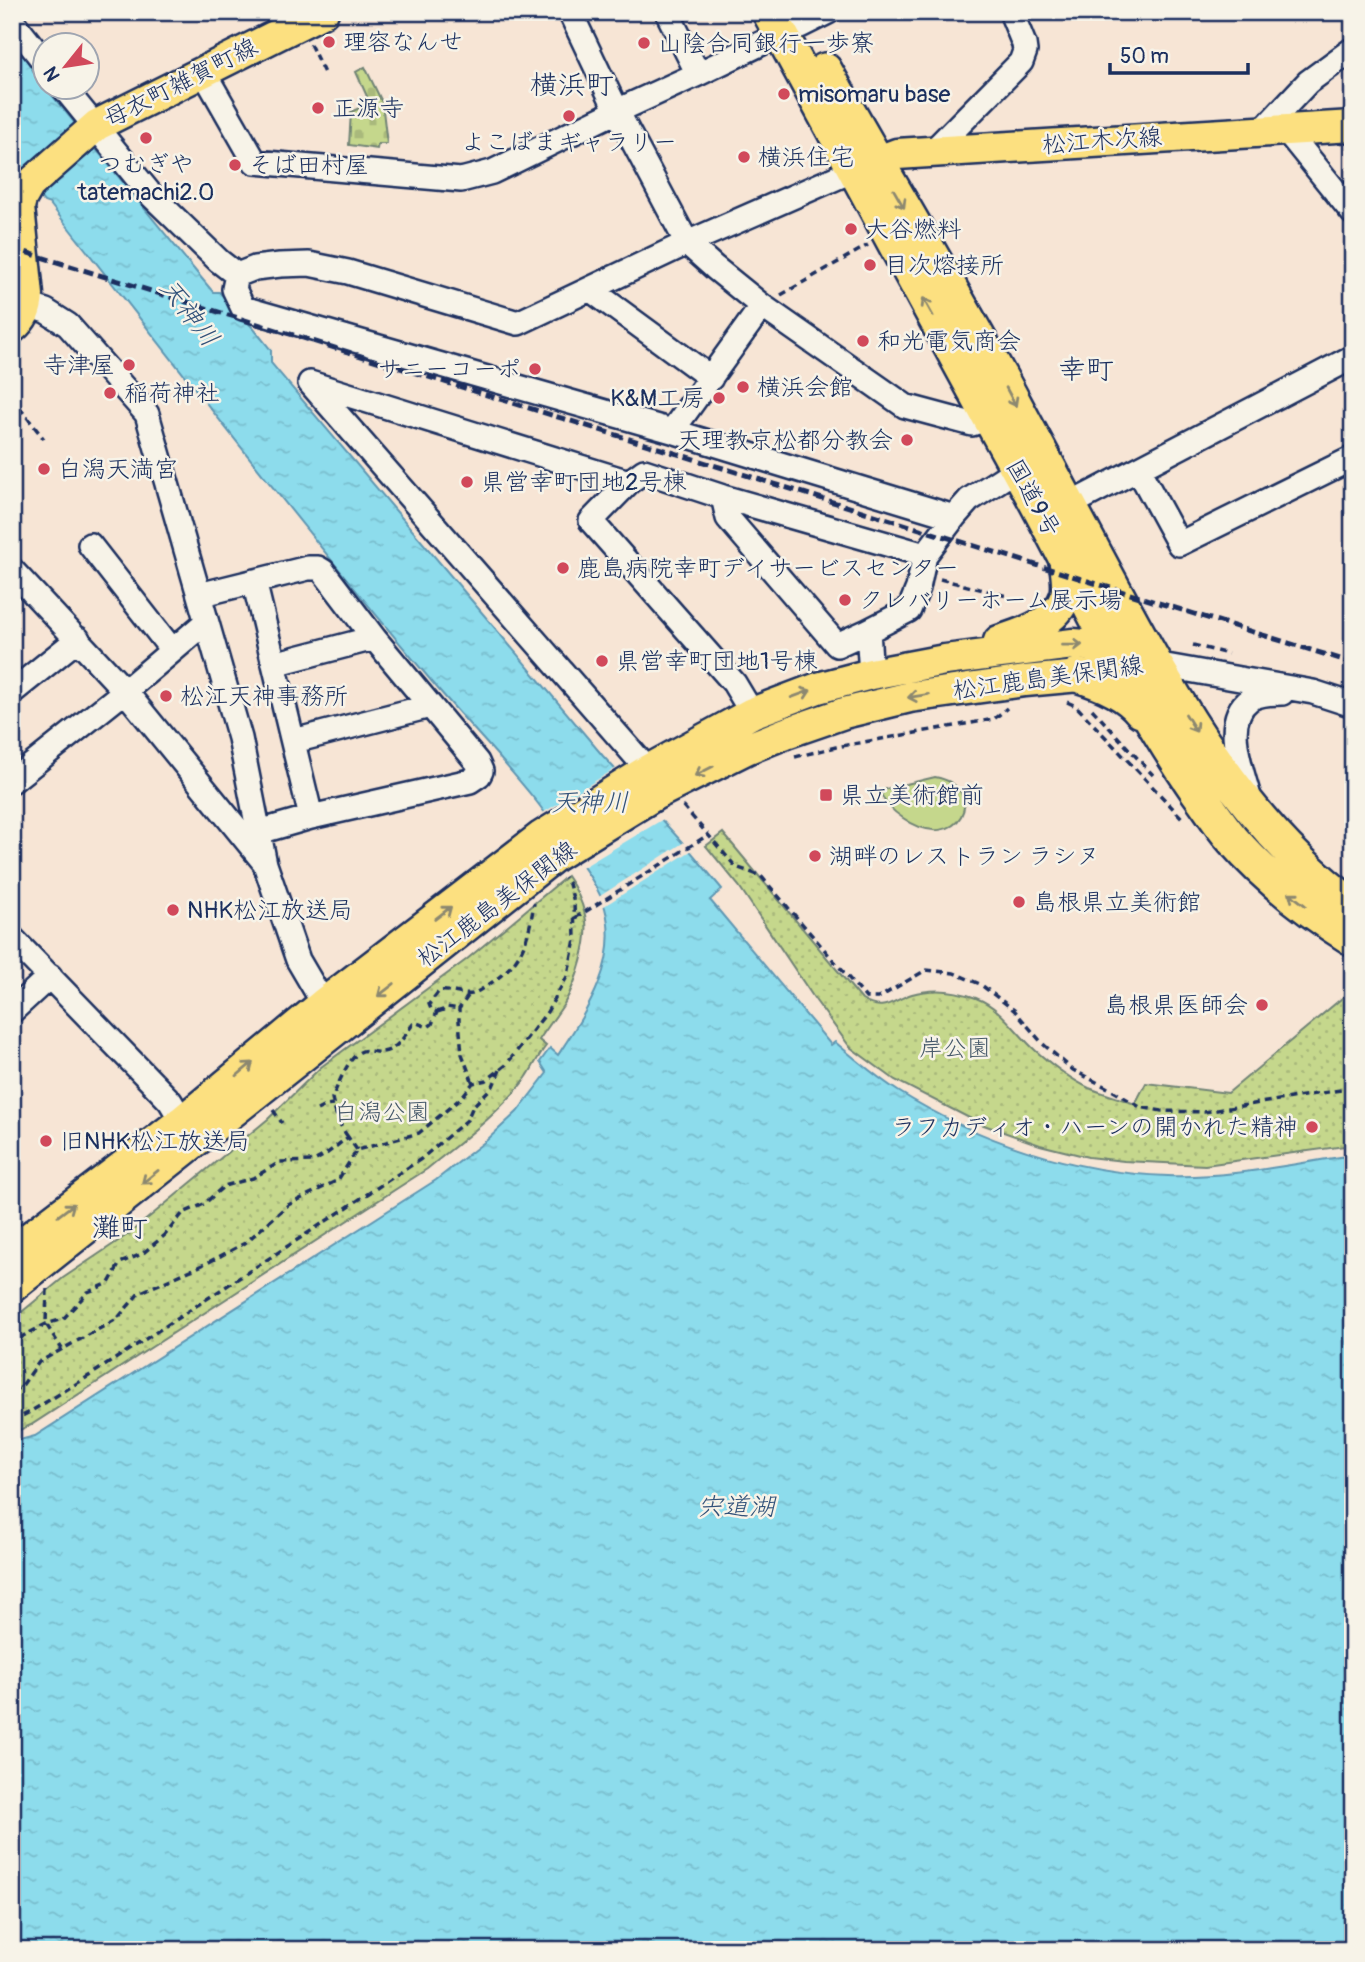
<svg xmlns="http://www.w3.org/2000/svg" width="1365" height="1962" font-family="Pangolin,'Klee One',sans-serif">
<defs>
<pattern id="cemetery-stones" width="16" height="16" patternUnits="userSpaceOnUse" patternTransform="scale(1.75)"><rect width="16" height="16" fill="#c5d78c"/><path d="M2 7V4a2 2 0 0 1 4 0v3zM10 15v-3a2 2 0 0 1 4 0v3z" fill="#a9b97b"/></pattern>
<pattern id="park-dots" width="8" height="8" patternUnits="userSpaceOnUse" patternTransform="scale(1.75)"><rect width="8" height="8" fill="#c5d78c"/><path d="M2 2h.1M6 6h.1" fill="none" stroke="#a9b97b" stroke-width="1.8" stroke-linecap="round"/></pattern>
<pattern id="water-ripples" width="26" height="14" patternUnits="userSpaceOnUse" patternTransform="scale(1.75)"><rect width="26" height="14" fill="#8ddcec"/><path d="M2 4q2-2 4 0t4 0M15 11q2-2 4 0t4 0" fill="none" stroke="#79bdcd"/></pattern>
</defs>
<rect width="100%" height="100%" fill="#f7e5d5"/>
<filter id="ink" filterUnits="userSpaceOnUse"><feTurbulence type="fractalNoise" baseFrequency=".0143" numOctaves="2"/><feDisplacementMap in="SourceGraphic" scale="14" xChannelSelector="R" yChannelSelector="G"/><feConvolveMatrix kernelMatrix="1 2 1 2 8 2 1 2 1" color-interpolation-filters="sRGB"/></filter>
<g filter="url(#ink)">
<path fill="#c5d78c" stroke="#708375" stroke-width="2" d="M935,777c55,10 25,81 -32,41 -9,-6 -18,-14 -22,-24l5,-5z"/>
<path fill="url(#cemetery-stones)" stroke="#708375" stroke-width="2" d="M365,67l17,35 5,42h-9l-1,5 -28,-4 2,-33 19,-9 -14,-31z"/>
<path fill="url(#park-dots)" stroke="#708375" stroke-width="2" d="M723,833l139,167c22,13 29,1 50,-6 21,-6 43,-4 64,4 26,10 40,35 60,53 16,14 34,28 53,37 15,6 31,10 46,16l11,-21 82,10 125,-104v156l-148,20 -81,-4 -36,-4 -48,-12 -59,-21 -86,-44 -45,-33 -34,-46 -77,-115 -33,-40z
M567,876c8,11 15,26 18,39 6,24 -9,68 -21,89 -8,12 -17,24 -25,36l7,6c-8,10 -13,22 -20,32 -27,36 -65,63 -99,91l-396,256 -19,8v-113l51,-42 67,-45 138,-114 53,-52 145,-107z"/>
<path fill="url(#water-ripples)" stroke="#5f97b3" stroke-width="2" d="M12,35l23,39 11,14 147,180 20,24h6l35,37 17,21v13l332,393 89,97 30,36 -12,11 121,145 4,-3c20,17 40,34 63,49 80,50 175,82 270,85 62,2 124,-12 185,-21v795h-1341v-508l23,-6 401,-256 51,-40 30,-28 30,-39 -7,-11 10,-14 8,7c28,-43 62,-92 47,-147 -7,-23 -24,-44 -38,-64 -10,-14 -20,-29 -31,-43 -34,-43 -73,-82 -108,-124 -130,-154 -253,-314 -378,-473l-6,-2 -28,-34 1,-6 -5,-5z"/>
<path fill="#f7e5d5" d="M618,767l47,51 -85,51 -39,-55z
M686,841l8,8 -93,59 -4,-10z"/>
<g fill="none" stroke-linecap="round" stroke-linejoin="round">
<defs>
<path id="minor" d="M570,12l47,99 70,132 28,25 47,38 143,100 67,18 17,-6
M667,12l31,62
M12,21l34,43
M800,26l28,-14
M203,71l52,91 206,18 31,-8 125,-61 81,-37 83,-40
M64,88l88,108 67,65 18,14 -3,14 9,19 429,123 282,86 -29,38
M1286,130l67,83
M1262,131l46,-49 45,-33
M933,151l88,-89 4,-11 -1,-7 -13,-32
M237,275l18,-7 25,-3 29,-1 39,8 170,51 169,-80 167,-73
M591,290l120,88
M28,305l18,6 22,14 79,89 93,324 25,126 33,96 34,58
M310,383l338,387
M310,383l319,99
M672,431l90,-125
M1138,469l41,75 174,-86
M723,497l5,21 109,127 31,-14
M1069,505l284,-148
M954,517l15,-17 48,-31
M90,545l82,105
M12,570l113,121 139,171
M254,581l57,236
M199,595l109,-27h10l5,3 51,67 103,124 4,9 -2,4 -9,6 -159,36 -52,15
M274,664l100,-26
M1155,664l158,28 40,13
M12,692l66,-53
M752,713l-18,-30 -143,-162 38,-39 15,-11 79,26 202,58 -7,33 -9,22 -41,21 3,43
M294,741l136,-35
M12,781l113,-90 80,-68
M1249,797c-7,-27 -28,-77 1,-98 8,-5 23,-6 32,-6
M12,938l158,163 12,20
M12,1011l38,-35"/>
<path id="major" d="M857,169l40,-15 456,-28
M12,328c11,-9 15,-18 16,-33l-9,-88 2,-8 8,-14 68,-60 226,-113
M999,641c25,-8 59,-19 67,-46 3,-11 -1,-28 -2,-40
M12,1251l170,-130 141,-117 219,-168 106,-66 104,-57 66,-25 53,-14 74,-14 128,-16 38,3 18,7
M12,1287l543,-431 101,-62 90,-45 40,-16 58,-20 66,-16 115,-16 76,-7"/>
<path id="highway" d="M769,12c88,161 174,323 263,483 54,99 100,203 165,296 12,16 23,34 36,49 34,39 77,72 120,99
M825,70c63,112 130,222 191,336 32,60 65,121 97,181 63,117 131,240 240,319
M1077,675c23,7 49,17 64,36"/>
</defs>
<use href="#minor" stroke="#1b2f5e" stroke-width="28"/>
<use href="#major" stroke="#1b2f5e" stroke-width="35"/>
<use href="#highway" stroke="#1b2f5e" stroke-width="38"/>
<path stroke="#1b2f5e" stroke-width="3.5" stroke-dasharray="7 5" stroke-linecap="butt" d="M310,44l15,31
M781,295l87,-50
M12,398l32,41
M940,579l67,17
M1193,645l35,9
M1067,702l9,4 108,114
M1092,709l61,66
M795,757l41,-10 158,-28 13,-11
M683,806l53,61 25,9 105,122h12l48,-28 28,3 26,11 34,26 29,34 30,26 37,19 30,18 22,4 42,1 149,-24
M575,918l133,-83
M468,996l-9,13v12l3,33 11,29
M437,1012l6,-2 4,-3 12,2
M273,1110l9,13
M317,1110l8,-4 8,-1
M348,1137c-9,-12 -13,-24 -16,-39 6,-12 15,-39 28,-46 5,-3 10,-1 16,0 19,2 27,-14 37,-28l4,-1 11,4 4,-3 5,-12 -6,-3 -2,-5 10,-13c11,-2 23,5 33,3 6,-2 13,-7 19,-11 32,-22 37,-42 43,-80
M47,1289l-1,35 16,25
M12,1348l11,-12 23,-12 17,-5 25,-27 21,-9 11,-20 22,-9 23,-19 18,-22 21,-9 20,-18 29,-8 27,-16 34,-1 11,-6 23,-18 9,13
M12,1377l9,10
M12,1391l9,-4 18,-25 78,-43 22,-26 68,-30 38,-20 43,-38 50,-25 19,-30 62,-17 42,-35 12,-15 14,-3 19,-15 41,-53 21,-37 7,-36 -1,-37 -5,-18 -5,-7
M12,1421l16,-8 61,-37 332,-217 46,-39 6,-14 20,-20 7,-16"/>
<use href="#minor" stroke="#f7f3e8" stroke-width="23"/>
<use href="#major" stroke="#fce080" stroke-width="30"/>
<use href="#highway" stroke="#fce080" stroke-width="33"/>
<path stroke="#1b2f5e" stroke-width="5" stroke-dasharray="10 5" stroke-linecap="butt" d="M12,248l1341,415"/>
</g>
<defs><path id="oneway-shaft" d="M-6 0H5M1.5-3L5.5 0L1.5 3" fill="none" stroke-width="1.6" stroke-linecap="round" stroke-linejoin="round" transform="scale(1.75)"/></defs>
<g stroke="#8c886f">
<use href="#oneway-shaft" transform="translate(899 199) rotate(60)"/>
<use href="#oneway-shaft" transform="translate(928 307) rotate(-119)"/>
<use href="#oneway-shaft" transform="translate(1011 397) rotate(62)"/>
<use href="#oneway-shaft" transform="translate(1072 645) rotate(-1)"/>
<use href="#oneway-shaft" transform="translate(801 694) rotate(-20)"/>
<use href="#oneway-shaft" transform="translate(918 696) rotate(171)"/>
<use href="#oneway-shaft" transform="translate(1191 723) rotate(58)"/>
<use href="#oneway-shaft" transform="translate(704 771) rotate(153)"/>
<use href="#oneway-shaft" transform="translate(1297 899) rotate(-142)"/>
<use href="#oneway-shaft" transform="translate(443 913) rotate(-38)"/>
<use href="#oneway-shaft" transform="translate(386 990) rotate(142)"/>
<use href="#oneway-shaft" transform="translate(245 1069) rotate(-40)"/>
<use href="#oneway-shaft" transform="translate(150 1177) rotate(141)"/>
<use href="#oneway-shaft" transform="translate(66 1210) rotate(-37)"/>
</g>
</g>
<g fill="#d1495b" stroke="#f7f3e8" stroke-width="2.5">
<circle cx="329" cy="42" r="7"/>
<circle cx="644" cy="43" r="7"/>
<circle cx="784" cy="94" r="7"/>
<circle cx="318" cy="108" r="7"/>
<circle cx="569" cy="116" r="7"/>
<circle cx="146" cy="138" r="7"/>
<circle cx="744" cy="157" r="7"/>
<circle cx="235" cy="165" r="7"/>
<circle cx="851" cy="229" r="7"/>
<circle cx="870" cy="265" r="7"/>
<circle cx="863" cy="341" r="7"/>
<circle cx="129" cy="365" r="7"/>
<circle cx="535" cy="369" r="7"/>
<circle cx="743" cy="387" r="7"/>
<circle cx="110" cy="393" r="7"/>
<circle cx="719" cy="398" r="7"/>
<circle cx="907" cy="440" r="7"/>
<circle cx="44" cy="469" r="7"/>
<circle cx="467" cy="482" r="7"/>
<circle cx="563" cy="568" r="7"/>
<circle cx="845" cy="600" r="7"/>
<circle cx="602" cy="661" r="7"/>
<circle cx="166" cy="696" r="7"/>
<rect x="819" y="788" width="14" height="14" rx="3.5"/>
<circle cx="815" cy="856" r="7"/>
<circle cx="1019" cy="902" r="7"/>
<circle cx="173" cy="910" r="7"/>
<circle cx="1262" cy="1005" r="7"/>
<circle cx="1312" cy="1127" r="7"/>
<circle cx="46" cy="1141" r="7"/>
</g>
<g text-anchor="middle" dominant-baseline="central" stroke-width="5" stroke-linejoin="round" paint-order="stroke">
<g font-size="24" fill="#1b2f5e" stroke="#f7f3e8" text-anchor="start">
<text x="343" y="42">理容なんせ</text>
<text x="658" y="43">山陰合同銀行一歩寮</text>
<text x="798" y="94">misomaru base</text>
<text x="332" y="108">正源寺</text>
<text x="569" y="142" text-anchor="middle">よこばまギャラリー</text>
<text x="758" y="157">横浜住宅</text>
<text x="146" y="164" text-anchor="middle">つむぎや<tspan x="146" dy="28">tatemachi2.0</tspan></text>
<text x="249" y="165">そば田村屋</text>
<text x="865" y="229">大谷燃料</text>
<text x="884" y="265">目次熔接所</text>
<text x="877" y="341">和光電気商会</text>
<text x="115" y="365" text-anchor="end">寺津屋</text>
<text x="521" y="369" text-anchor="end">サニーコーポ</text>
<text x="757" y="387">横浜会館</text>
<text x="124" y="393">稲荷神社</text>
<text x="705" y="398" text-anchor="end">K&amp;M工房</text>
<text x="893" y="440" text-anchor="end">天理教京松都分教会</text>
<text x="58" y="469">白潟天満宮</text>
<text x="481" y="482">県営幸町団地2号棟</text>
<text x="577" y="568">鹿島病院幸町デイサービスセンター</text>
<text x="859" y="600">クレバリーホーム展示場</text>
<text x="616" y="661">県営幸町団地1号棟</text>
<text x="180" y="696">松江天神事務所</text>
<text x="840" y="795">県立美術館前</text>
<text x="829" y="856">湖畔のレストラン ラシヌ</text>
<text x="1033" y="902">島根県立美術館</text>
<text x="187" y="910">NHK松江放送局</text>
<text x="1248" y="1005" text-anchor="end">島根県医師会</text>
<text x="1298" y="1127" text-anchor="end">ラフカディオ・ハーンの開かれた精神</text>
<text x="60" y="1141">旧NHK松江放送局</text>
</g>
<g font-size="24" fill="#1b2f5e" stroke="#f7f3e8">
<text transform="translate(181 83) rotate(-27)">母衣町雑賀町線</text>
<text transform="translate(1102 141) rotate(-4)">松江木次線</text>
<text transform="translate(1033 498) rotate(61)">国道9号</text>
<text transform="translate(1048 678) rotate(-8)">松江鹿島美保関線</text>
<text transform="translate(497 904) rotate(-37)">松江鹿島美保関線</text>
</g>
<g font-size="24" fill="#46596a" stroke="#f7f3e8">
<text x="955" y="1048">岸公園</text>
<text x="382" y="1112">白潟公園</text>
</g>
<g font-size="26" font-style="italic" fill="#32527a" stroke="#f7f3e8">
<text transform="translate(189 313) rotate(52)">天神川</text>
<text x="590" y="803">天神川</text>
<text x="736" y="1507">宍道湖</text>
</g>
<g font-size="28" fill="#1b2f5e" stroke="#f7f3e8">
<text x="572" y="85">横浜町</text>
<text x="1086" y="370">幸町</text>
<text x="120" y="1228">灘町</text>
</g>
</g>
<rect width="1365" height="1962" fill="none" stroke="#f7f3e8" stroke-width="42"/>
<rect x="21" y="21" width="1323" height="1920" fill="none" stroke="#1b2f5e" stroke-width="2.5" filter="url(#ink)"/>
<g transform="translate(66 66) rotate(240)"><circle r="33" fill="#f7f3e8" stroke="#9fa5b1" stroke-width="2"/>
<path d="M0-5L12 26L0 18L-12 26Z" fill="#d1495b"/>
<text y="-10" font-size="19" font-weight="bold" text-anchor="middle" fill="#1b2f5e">N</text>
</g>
<path d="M1110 63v10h138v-10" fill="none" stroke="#1b2f5e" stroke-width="3.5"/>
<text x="1120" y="63" font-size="21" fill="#1b2f5e" stroke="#f7f3e8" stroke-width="5" paint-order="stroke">50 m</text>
</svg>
